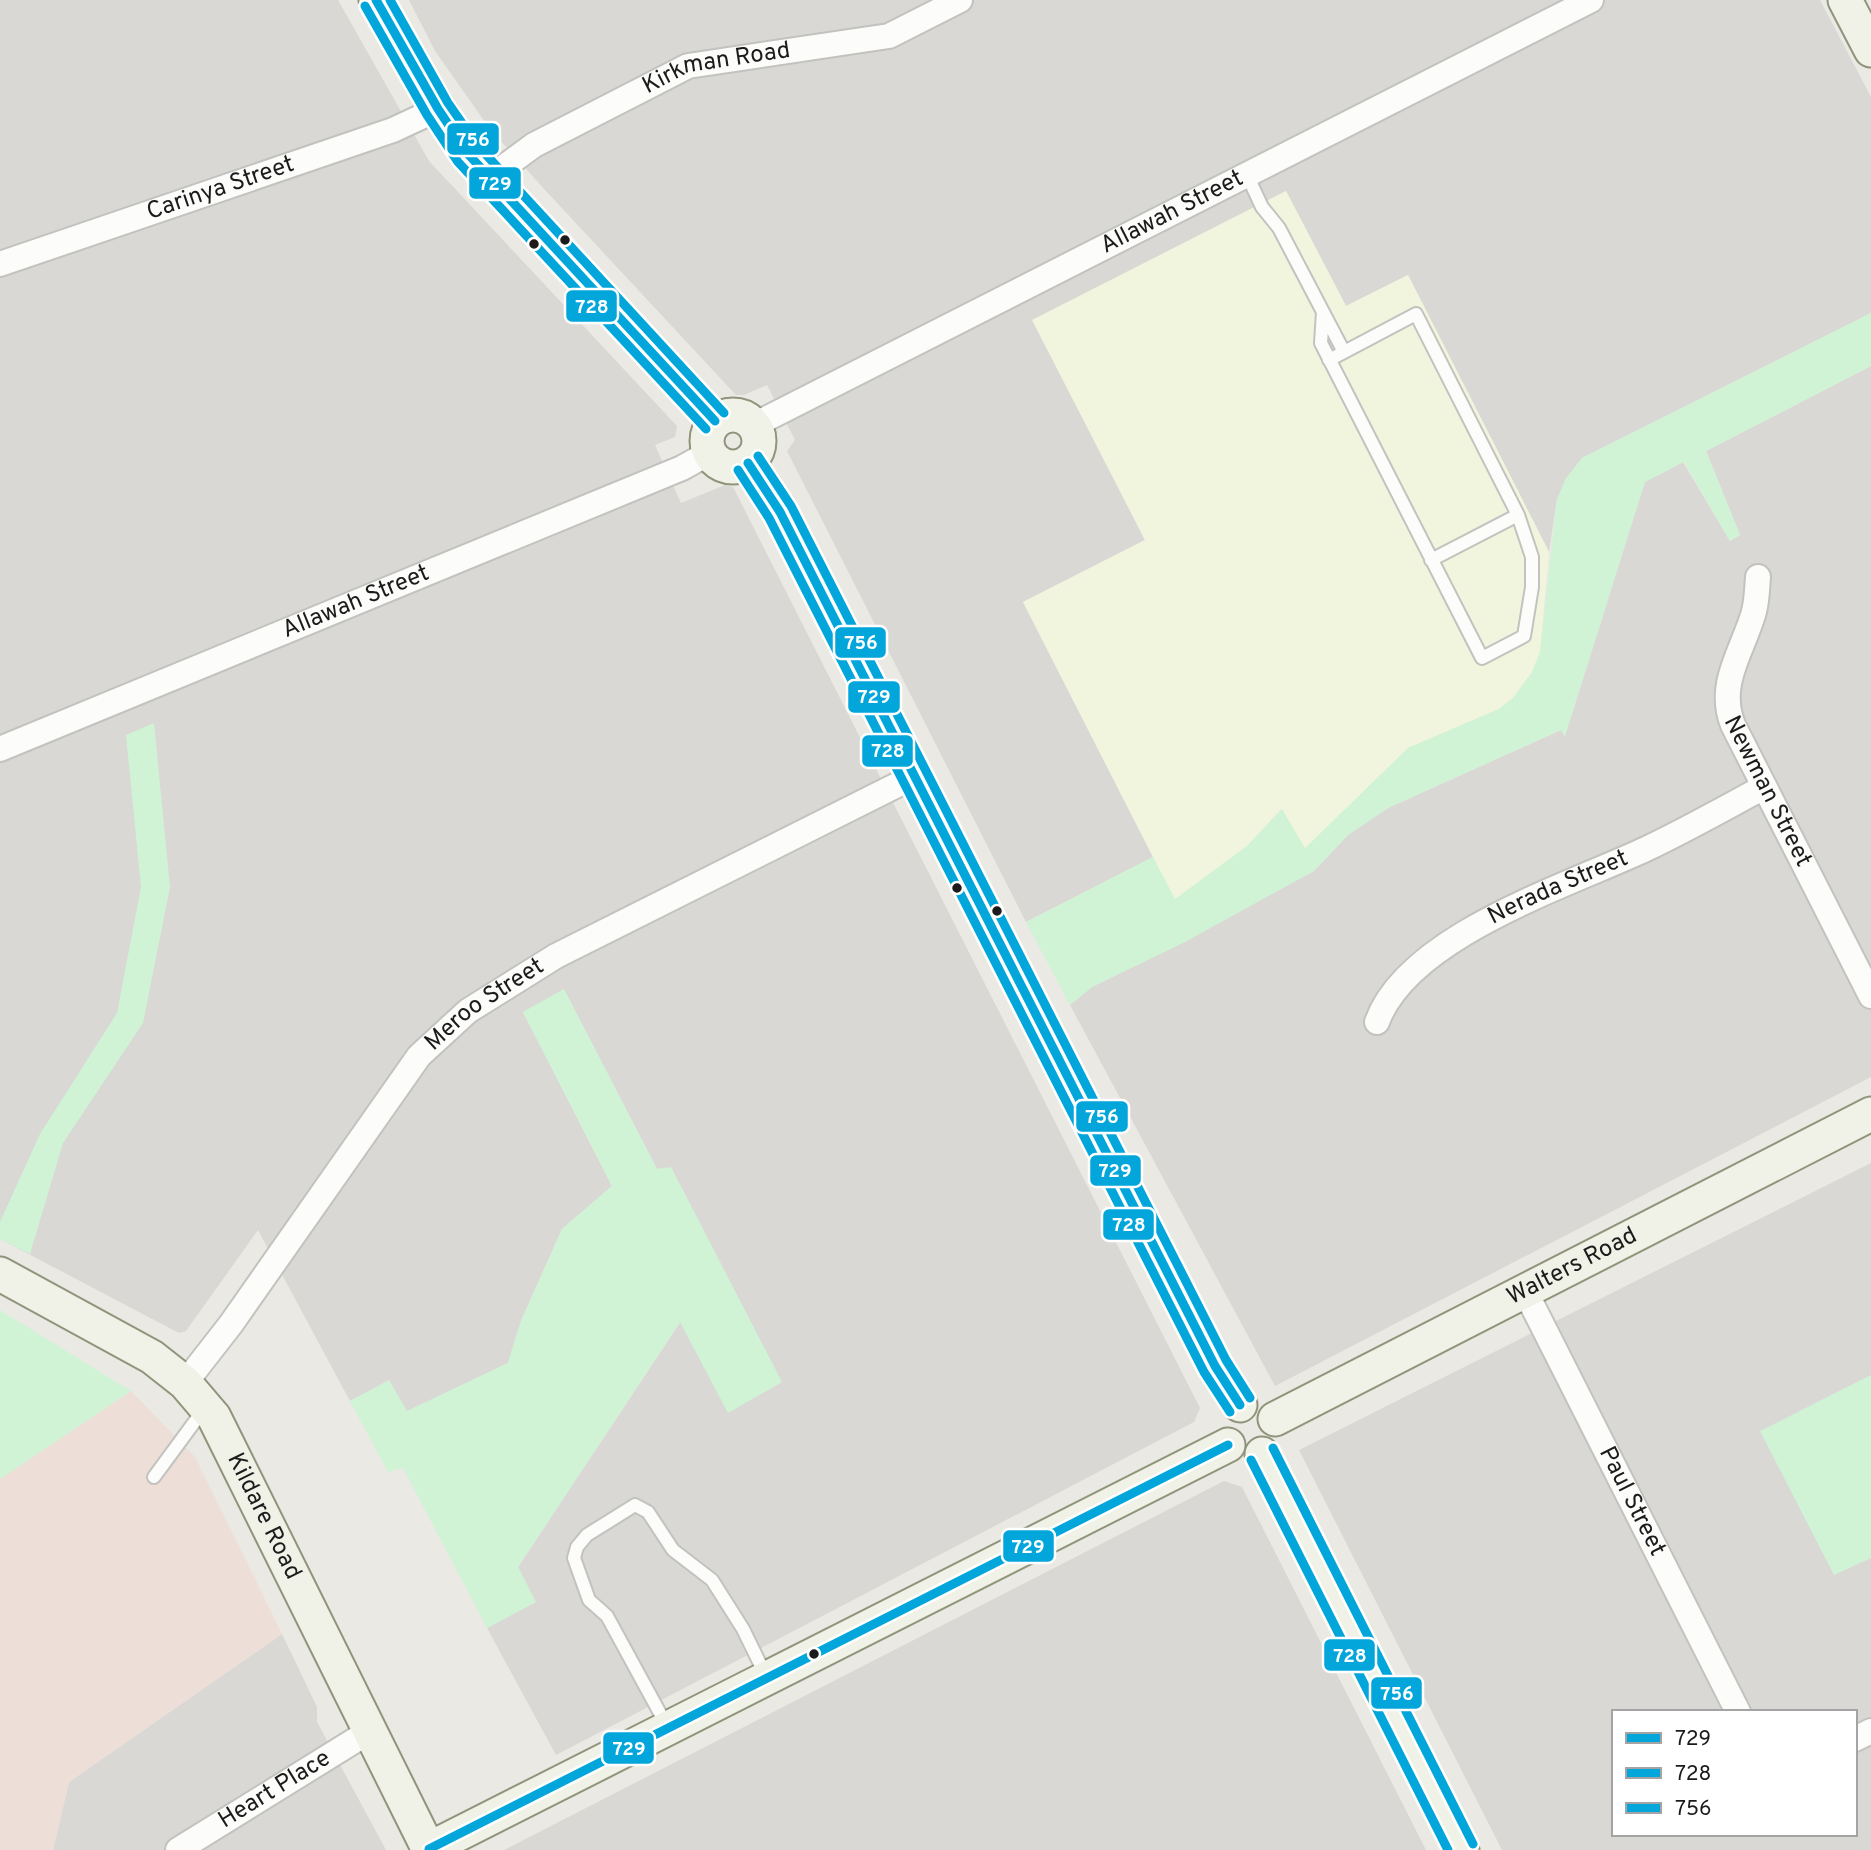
<svg xmlns="http://www.w3.org/2000/svg" width="1871" height="1850" font-family="Overpass,sans-serif">
<rect width="100%" height="100%" fill="#eae9e3"/>
<path fill="#d9d8d5" fill-rule="evenodd" d="M0,0h338l91,161 248,265 -2,11 -20,8 26,58 44,-18 8,2 467,921 -6,14 -638,333 -69,-127 48,-26 -17,-35 163,-246 47,91 53,-30 -110,-214 -14,1 -93,-179 -41,22 89,174 -50,43 -41,92 -13,42 -102,49 -17,-31 -39,20 -92,-171 -72,101 -7,2 -179,-94z
M409,0h1411l51,97v216l-289,145 -25,41 -8,53 -141,-277 -62,31 -60,-115 -253,129 112,220 -122,62 130,255 -127,65 -239,-471 8,-11 -28,-55 -23,10h-8l-190,-204 -56,-62 -55,-78z
M1871,366v711l-596,309 -205,-381 22,-18 222,-116 34,-36 40,-27 173,-78 4,6 80,-255 38,-19 47,79 10,-6 -34,-84z
M1871,1163v687h-369l-203,-400zM1614,1712h241v122h-241z
M1224,1481l18,6 184,363h-922z
M282,1634l35,73v15l69,128h-333l16,-68z"/>
<path fill="#edded7" d="M131,1391l64,66 87,177 -213,148 -16,68h-53v-371z"/>
<path fill="#f2f5dd" d="M1286,191l60,115 62,-31 141,277 -9,100 -8,20 -19,26 -14,11 -91,39 -103,101 -24,-40 -34,37 -72,54 -152,-298 122,-62 -113,-220z"/>
<path fill="#d0f3d5" d="M1871,313v53l-165,85 34,84 -10,6 -46,-79 -39,20 -80,254 -4,-6 -173,78 -40,27 -34,36 -129,71 -93,45 -22,18 -44,-83 127,-65 22,42 72,-53 35,-37 23,39 103,-100 91,-39 14,-11 19,-26 8,-20 17,-153 9,-21 16,-20z
M154,723l16,164 -27,136 -80,120 -33,111 -30,-15v-17l40,-88 77,-121 24,-126 -15,-152z
M564,989l93,180 14,-2 111,215 -54,31 -48,-91 -162,245 18,35 -49,26 -84,-160 -15,4 -38,-71 39,-21 18,31 101,-48 13,-42 41,-92 50,-43 -89,-174z
M0,1310l131,81 -131,88z
M1871,1375v183l-37,17 -74,-144z"/>
<g fill="none" stroke-linecap="round" stroke-linejoin="round">
<defs>
<path id="lane" d="M1247,175l15,32 17,21 65,124
M1323,312l-2,31 161,315 42,-22 8,-49v-30l-14,-42
M1329,360l87,-46 102,201 -87,45
M154,1477l50,-68
M667,1726l-60,-110 -18,-16 -15,-42 3,-11 10,-12 48,-30 13,7 25,38 39,30 31,49 24,49"/>
<g id="street">
<path id="s1" d="M489,178l45,-33 154,-79 201,-30 71,-36"/>
<path id="s2" d="M0,264l393,-134 45,-21"/>
<path id="s3" d="M754,425l837,-425"/>
<path id="s4" d="M1758,577c-1,12 -1,26 -5,38 -12,39 -36,70 -20,110l138,271"/>
<path id="s5" d="M0,749l682,-281 27,-15"/>
<path id="s6" d="M1377,1022c31,-86 190,-136 269,-173 40,-19 79,-41 118,-62"/>
<path id="s7" d="M1525,1291l213,421"/>
<path id="s8" d="M185,1383l46,-59 188,-268 49,-45 88,-55 359,-180"/>
<path d="M1855,1739l16,-8"/>
<path id="s9" d="M178,1850l192,-119"/>
</g>
<g id="secondary">
<path d="M376,0l62,109 30,45 247,267"/>
<path d="M1845,0l26,50"/>
<circle cx="733" cy="441" r="26"/>
<path d="M748,463l32,49 435,854 25,39"/>
<path id="s10" d="M0,1274l152,83 33,26 29,34 215,433"/>
<path id="s11" d="M1275,1419l596,-305"/>
<path d="M1262,1454l200,396"/>
<path d="M429,1849l799,-404"/>
</g>
</defs>
<use href="#lane" stroke="#c2c2bf" stroke-width="16"/>
<use href="#street" stroke="#c2c2bf" stroke-width="28"/>
<use href="#secondary" stroke="#8f947b" stroke-width="37"/>
<use href="#lane" stroke="#fcfcfb" stroke-width="12"/>
<use href="#street" stroke="#fcfcfb" stroke-width="24"/>
<use href="#secondary" stroke="#f0f2e8" stroke-width="33"/>
<defs>
<path id="bus-1" d="M376,0l62,109 30,45 247,267
M748,463l32,49 435,854 25,39
M429,1849l799,-404"/>
<path id="bus-2" d="M365,6l62,109 31,47 248,267
M738,470l31,48 435,854 26,40
M1251,1460l197,390"/>
<path id="bus-3" d="M390,0l58,103 30,43 246,267
M758,456l33,50 435,854 24,38
M1273,1448l200,396"/>
</defs>
<use href="#bus-1" stroke="#fff" stroke-width="14"/>
<use href="#bus-2" stroke="#fff" stroke-width="14"/>
<use href="#bus-3" stroke="#fff" stroke-width="14"/>
<use href="#bus-1" stroke="#03a6da" stroke-width="9"/>
<use href="#bus-2" stroke="#03a6da" stroke-width="9"/>
<use href="#bus-3" stroke="#03a6da" stroke-width="9"/>
</g>
<g fill="#1b1b1b" stroke="#fff" stroke-width="2.5">
<circle cx="565" cy="240" r="6"/>
<circle cx="534" cy="244" r="6"/>
<circle cx="957" cy="888" r="6"/>
<circle cx="997" cy="911" r="6"/>
<circle cx="814" cy="1654" r="6"/>
</g>
<g text-anchor="middle" dominant-baseline="central" stroke-width="5" stroke-linejoin="round" paint-order="stroke">
<g font-size="24" fill="#1b1b1b" stroke="#fff">
<text stroke="none"><textPath href="#s1" startOffset="256">Kirkman Road</textPath></text>
<text stroke="none"><textPath href="#s2" startOffset="233">Carinya Street</textPath></text>
<text stroke="none"><textPath href="#s3" startOffset="469">Allawah Street</textPath></text>
<text stroke="none"><textPath href="#s5" startOffset="385">Allawah Street</textPath></text>
<text stroke="none"><textPath href="#s4" startOffset="228">Newman Street</textPath></text>
<text stroke="none"><textPath href="#s6" startOffset="231">Nerada Street</textPath></text>
<text stroke="none"><textPath href="#s8" startOffset="486">Meroo Street</textPath></text>
<text stroke="none"><textPath href="#s11" startOffset="334">Walters Road</textPath></text>
<text stroke="none"><textPath href="#s7" startOffset="236">Paul Street</textPath></text>
<text stroke="none"><textPath href="#s10" startOffset="371">Kildare Road</textPath></text>
<text stroke="none"><textPath href="#s9" startOffset="114">Heart Place</textPath></text>
</g>
</g>
<g stroke="#fff" stroke-width="2.5">
<rect x="446" y="122" width="54" height="34" rx="7" fill="#03a6da"/>
<rect x="468" y="166" width="54" height="34" rx="7" fill="#03a6da"/>
<rect x="565" y="289" width="53" height="34" rx="7" fill="#03a6da"/>
<rect x="834" y="626" width="53" height="33" rx="7" fill="#03a6da"/>
<rect x="847" y="680" width="54" height="34" rx="7" fill="#03a6da"/>
<rect x="861" y="734" width="53" height="34" rx="7" fill="#03a6da"/>
<rect x="1075" y="1100" width="54" height="33" rx="7" fill="#03a6da"/>
<rect x="1089" y="1154" width="53" height="33" rx="7" fill="#03a6da"/>
<rect x="1102" y="1208" width="53" height="33" rx="7" fill="#03a6da"/>
<rect x="1002" y="1529" width="53" height="34" rx="7" fill="#03a6da"/>
<rect x="1323" y="1638" width="53" height="34" rx="7" fill="#03a6da"/>
<rect x="1370" y="1676" width="53" height="34" rx="7" fill="#03a6da"/>
<rect x="602" y="1731" width="53" height="34" rx="7" fill="#03a6da"/>
</g>
<g font-size="19" text-anchor="middle" font-weight="bold" fill="#fff">
<text x="473" y="146">756</text>
<text x="495" y="190">729</text>
<text x="592" y="313">728</text>
<text x="861" y="649">756</text>
<text x="874" y="703">729</text>
<text x="888" y="757">728</text>
<text x="1102" y="1123">756</text>
<text x="1115" y="1177">729</text>
<text x="1129" y="1231">728</text>
<text x="1028" y="1553">729</text>
<text x="1350" y="1662">728</text>
<text x="1397" y="1700">756</text>
<text x="629" y="1755">729</text>
</g>
<rect x="1612" y="1710" width="245" height="126" fill="#ffffff" stroke="#a4a4a4" stroke-width="2"/>
<rect x="1626" y="1733" width="35" height="10" fill="#03a6da" stroke="#a4a4a4" stroke-width="2"/>
<text x="1675" y="1745" font-size="21" fill="#1b1b1b">729</text>
<rect x="1626" y="1768" width="35" height="10" fill="#03a6da" stroke="#a4a4a4" stroke-width="2"/>
<text x="1675" y="1780" font-size="21" fill="#1b1b1b">728</text>
<rect x="1626" y="1803" width="35" height="10" fill="#03a6da" stroke="#a4a4a4" stroke-width="2"/>
<text x="1675" y="1815" font-size="21" fill="#1b1b1b">756</text>
</svg>
